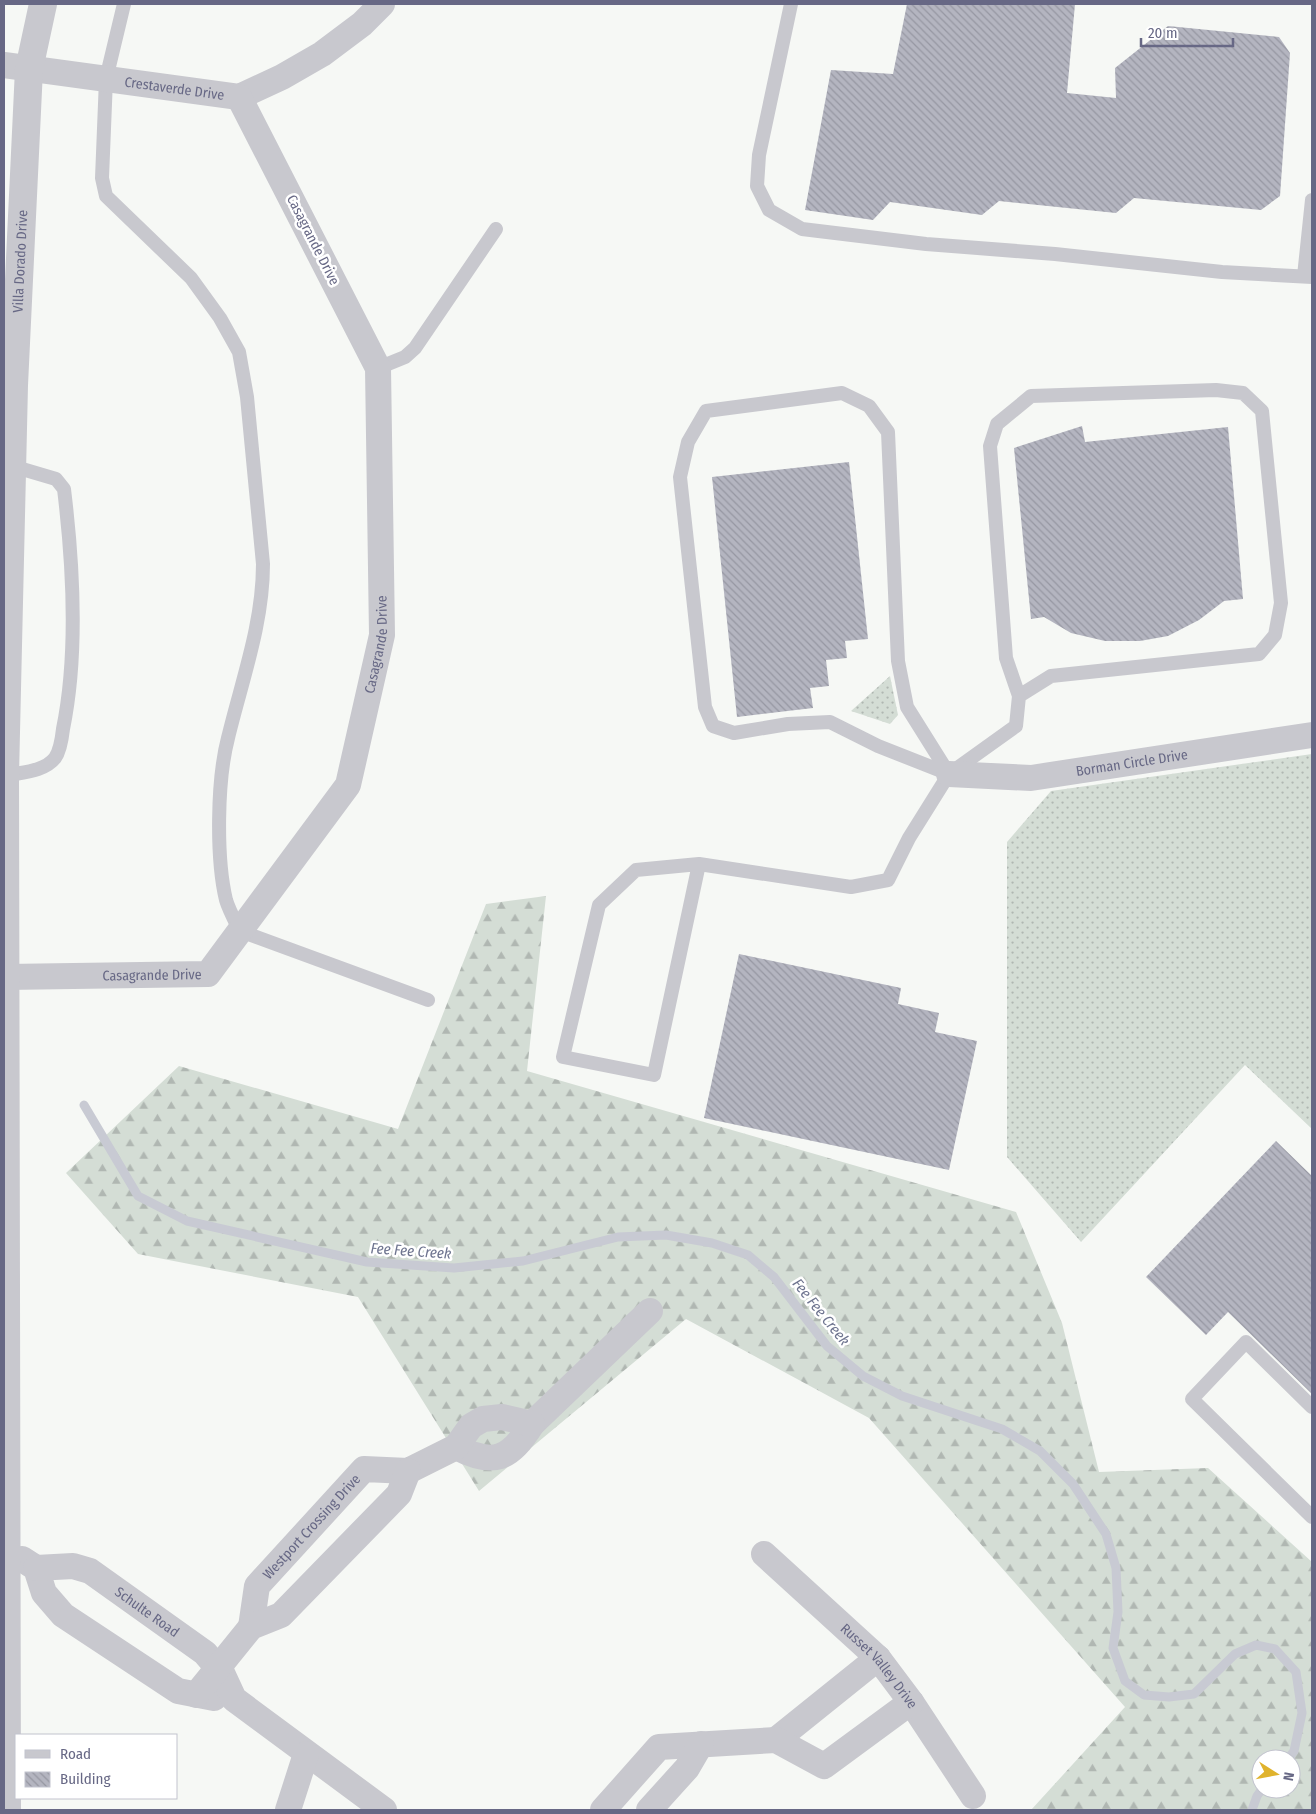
<svg xmlns="http://www.w3.org/2000/svg" width="1316" height="1814" font-family="'Fira Sans Condensed',sans-serif">
<defs>
<pattern id="grass-dots" width="8" height="8" patternUnits="userSpaceOnUse" patternTransform="scale(1.25)"><rect width="8" height="8" fill="#d4ddd5"/><path d="M2 2h.1M6 6h.1" fill="none" stroke="#b0b7b2" stroke-width="1.8" stroke-linecap="round"/></pattern>
<pattern id="forest-firs" width="22" height="20" patternUnits="userSpaceOnUse" patternTransform="scale(1.25)"><rect width="22" height="20" fill="#d4ddd5"/><path d="M5 1l3.5 6h-7zM16 11l3.5 6h-7z" fill="#b0b7b2"/></pattern>
<pattern id="building-back-hatch" width="6" height="6" patternUnits="userSpaceOnUse" patternTransform="scale(1.25)"><rect width="6" height="6" fill="#b4b5c0"/><path d="M-1 5l2 2M0 0l6 6M5-1l2 2" fill="none" stroke="#9697a2"/></pattern>
</defs>
<rect width="100%" height="100%" fill="#f6f8f5"/>
<path fill="url(#grass-dots)" d="M890,676l8,39 -8,9 -39,-13z
M1312,754v375l-67,-64 -164,177 -74,-85v-315l44,-51z"/>
<path fill="url(#forest-firs)" fill-rule="evenodd" d="M546,896l-19,175 489,141 46,111 37,149 109,-4 104,94v248h-281l94,-103 -256,-289 -183,-99 -207,172 -121,-194 -220,-43 -72,-81 113,-107 219,63 88,-225zM1261,1759h30v30h-30z"/>
<g fill="none" stroke-linecap="round" stroke-linejoin="round">
<path stroke="#c8cad3" stroke-width="9" d="M84,1105l54,91 49,25 180,41 87,6 69,-7 95,-24 48,-2 46,8 36,12 26,22 53,69 36,30 39,20 100,33 38,22 33,33 33,50 10,34 2,44 -5,36 12,33 19,14 25,2 25,-3 41,-40 21,-9 19,4 21,23 6,41 -8,38 -6,8
M1252,1810l5,-14 5,-7"/>
</g>
<path fill="url(#building-back-hatch)" d="M907,4h168l-8,89 49,5 -1,-30 53,-42 111,11 11,16 -10,143 -19,14 -127,-12 -18,15 -117,-12 -17,14 -92,-13 -17,18 -68,-10 26,-140 62,4z
M1082,426l3,16 143,-15 15,172 -19,2 -25,19 -31,16 -28,5h-35l-34,-8 -27,-16 -13,2 -17,-171z
M849,462l19,177 -23,2 2,17 -21,2 3,26 -19,2 3,20 -76,9 -25,-240z
M739,954l162,34 -3,16 41,9 -4,19 42,9 -28,129 -245,-52z
M1276,1141l36,35v218l-84,-82 -22,23 -60,-58z"/>
<g fill="none" stroke-linecap="round" stroke-linejoin="round">
<path stroke="#c8c8ce" stroke-width="14" d="M124,4l-18,75 -4,99 4,18 85,82 29,40 19,34 8,45 16,167c0,60 -21,116 -35,174 -11,42 -12,120 -2,162 3,10 9,21 14,31l188,69
M791,4l-32,151 -2,31 12,24 33,19 124,15 129,10 167,18 90,5
M1304,276l8,-76
M378,368l27,-11 10,-9 81,-119
M842,393l27,13 19,26 10,229 9,46 42,67 -71,-28 -48,-24 -42,2 -54,9 -21,-7 -8,-19 -25,-230 8,-35 18,-31z
M5,776c16,-4 39,-4 50,-18 5,-7 7,-20 8,-29 15,-73 10,-166 1,-240l-8,-10 -44,-13
M699,864l-45,211 -91,-18 36,-152 37,-35 63,-6 152,23 37,-7 21,-42 40,-64 67,-48 3,-30 32,-20 208,-22 16,-19 6,-32 -19,-192 -19,-18 -27,-3 -185,6 -34,28 -7,22 16,212 13,38
M1312,1407l-66,-65 -54,57 120,118"/>
<g stroke="#c8c8ce" stroke-width="26">
<path id="s1" d="M4,65l235,32 43,-20 40,-23 40,-30 20,-20"/>
<path id="s2" d="M949,774l82,4 281,-43"/>
<path id="s3" d="M6,977l202,-3 140,-189 34,-150 -4,-267 -139,-271"/>
<path d="M456,1447c38,20 54,12 76,-23l118,-113"/>
<path id="s4" d="M764,1554l114,104 33,44 62,94"/>
<path d="M22,1559l14,9 8,25 19,22 115,76 36,7"/>
<path id="s5" d="M36,1568l37,-2 17,5 115,82 17,20 12,26 150,111"/>
<path id="s6" d="M251,1627l6,-41 107,-117 44,2 48,-24 15,-21 12,-7 19,-2 30,7"/>
<path d="M196,1695l55,-68 30,-12 118,-121 9,-23"/>
<path d="M776,1740l102,-82"/>
<path d="M288,1810l18,-56"/>
<path d="M603,1810l56,-63 117,-7 48,26 87,-64"/>
<path d="M649,1810l38,-42 14,-24"/>
</g>
<path stroke="#c8c8ce" stroke-width="28" id="s7" d="M7,1810l-2,-1034 9,-391 15,-316 14,-65"/>
</g>
<g text-anchor="middle" dominant-baseline="central" stroke-width="5" stroke-linejoin="round" paint-order="stroke">
<g font-size="14" fill="#676885" stroke="#fff">
<text stroke="none"><textPath href="#s1" startOffset="172">Crestaverde Drive</textPath></text>
<text transform="translate(313 240) rotate(63)">Casagrande Drive</text>
<text stroke="none"><textPath href="#s7" startOffset="1549">Villa Dorado Drive</textPath></text>
<text stroke="none"><textPath href="#s3" startOffset="581">Casagrande Drive</textPath></text>
<text stroke="none"><textPath href="#s2" startOffset="184">Borman Circle Drive</textPath></text>
<text stroke="none"><textPath href="#s3" startOffset="146">Casagrande Drive</textPath></text>
<text stroke="none"><textPath href="#s6" startOffset="122">Westport Crossing Drive</textPath></text>
<text stroke="none"><textPath href="#s5" startOffset="125">Schulte Road</textPath></text>
<text stroke="none"><textPath href="#s4" startOffset="161">Russet Valley Drive</textPath></text>
</g>
<g font-size="15" font-style="italic" fill="#6e748f" stroke="#fff">
<text transform="translate(411 1251) rotate(4)">Fee Fee Creek</text>
<text transform="translate(821 1312) rotate(51)">Fee Fee Creek</text>
</g>
</g>
<rect width="1316" height="1814" fill="none" stroke="#676885" stroke-width="10"/>
<rect x="15" y="1734" width="162" height="65" fill="#ffffff" stroke="#c2c3ce"/>
<rect x="25" y="1750" width="25" height="8" fill="#c8c8ce" stroke="#c2c3ce"/>
<text x="60" y="1759" font-size="15" fill="#676885">Road</text>
<rect x="25" y="1772" width="25" height="15" fill="url(#building-back-hatch)" stroke="#c2c3ce"/>
<text x="60" y="1784" font-size="15" fill="#676885">Building</text>
<g transform="translate(1276 1774) rotate(101)"><circle r="24" fill="#ffffff" stroke="#c2c3ce"/>
<path d="M0-4L9 19L0 12L-9 19Z" fill="#e0b32d"/>
<text y="-8" font-size="14" font-weight="bold" text-anchor="middle" fill="#676885">N</text>
</g>
<path d="M1141 38v8h92v-8" fill="none" stroke="#676885" stroke-width="2.5"/>
<text x="1148" y="38" font-size="15" fill="#676885" stroke="#ffffff" stroke-width="4" paint-order="stroke">20 m</text>
</svg>
